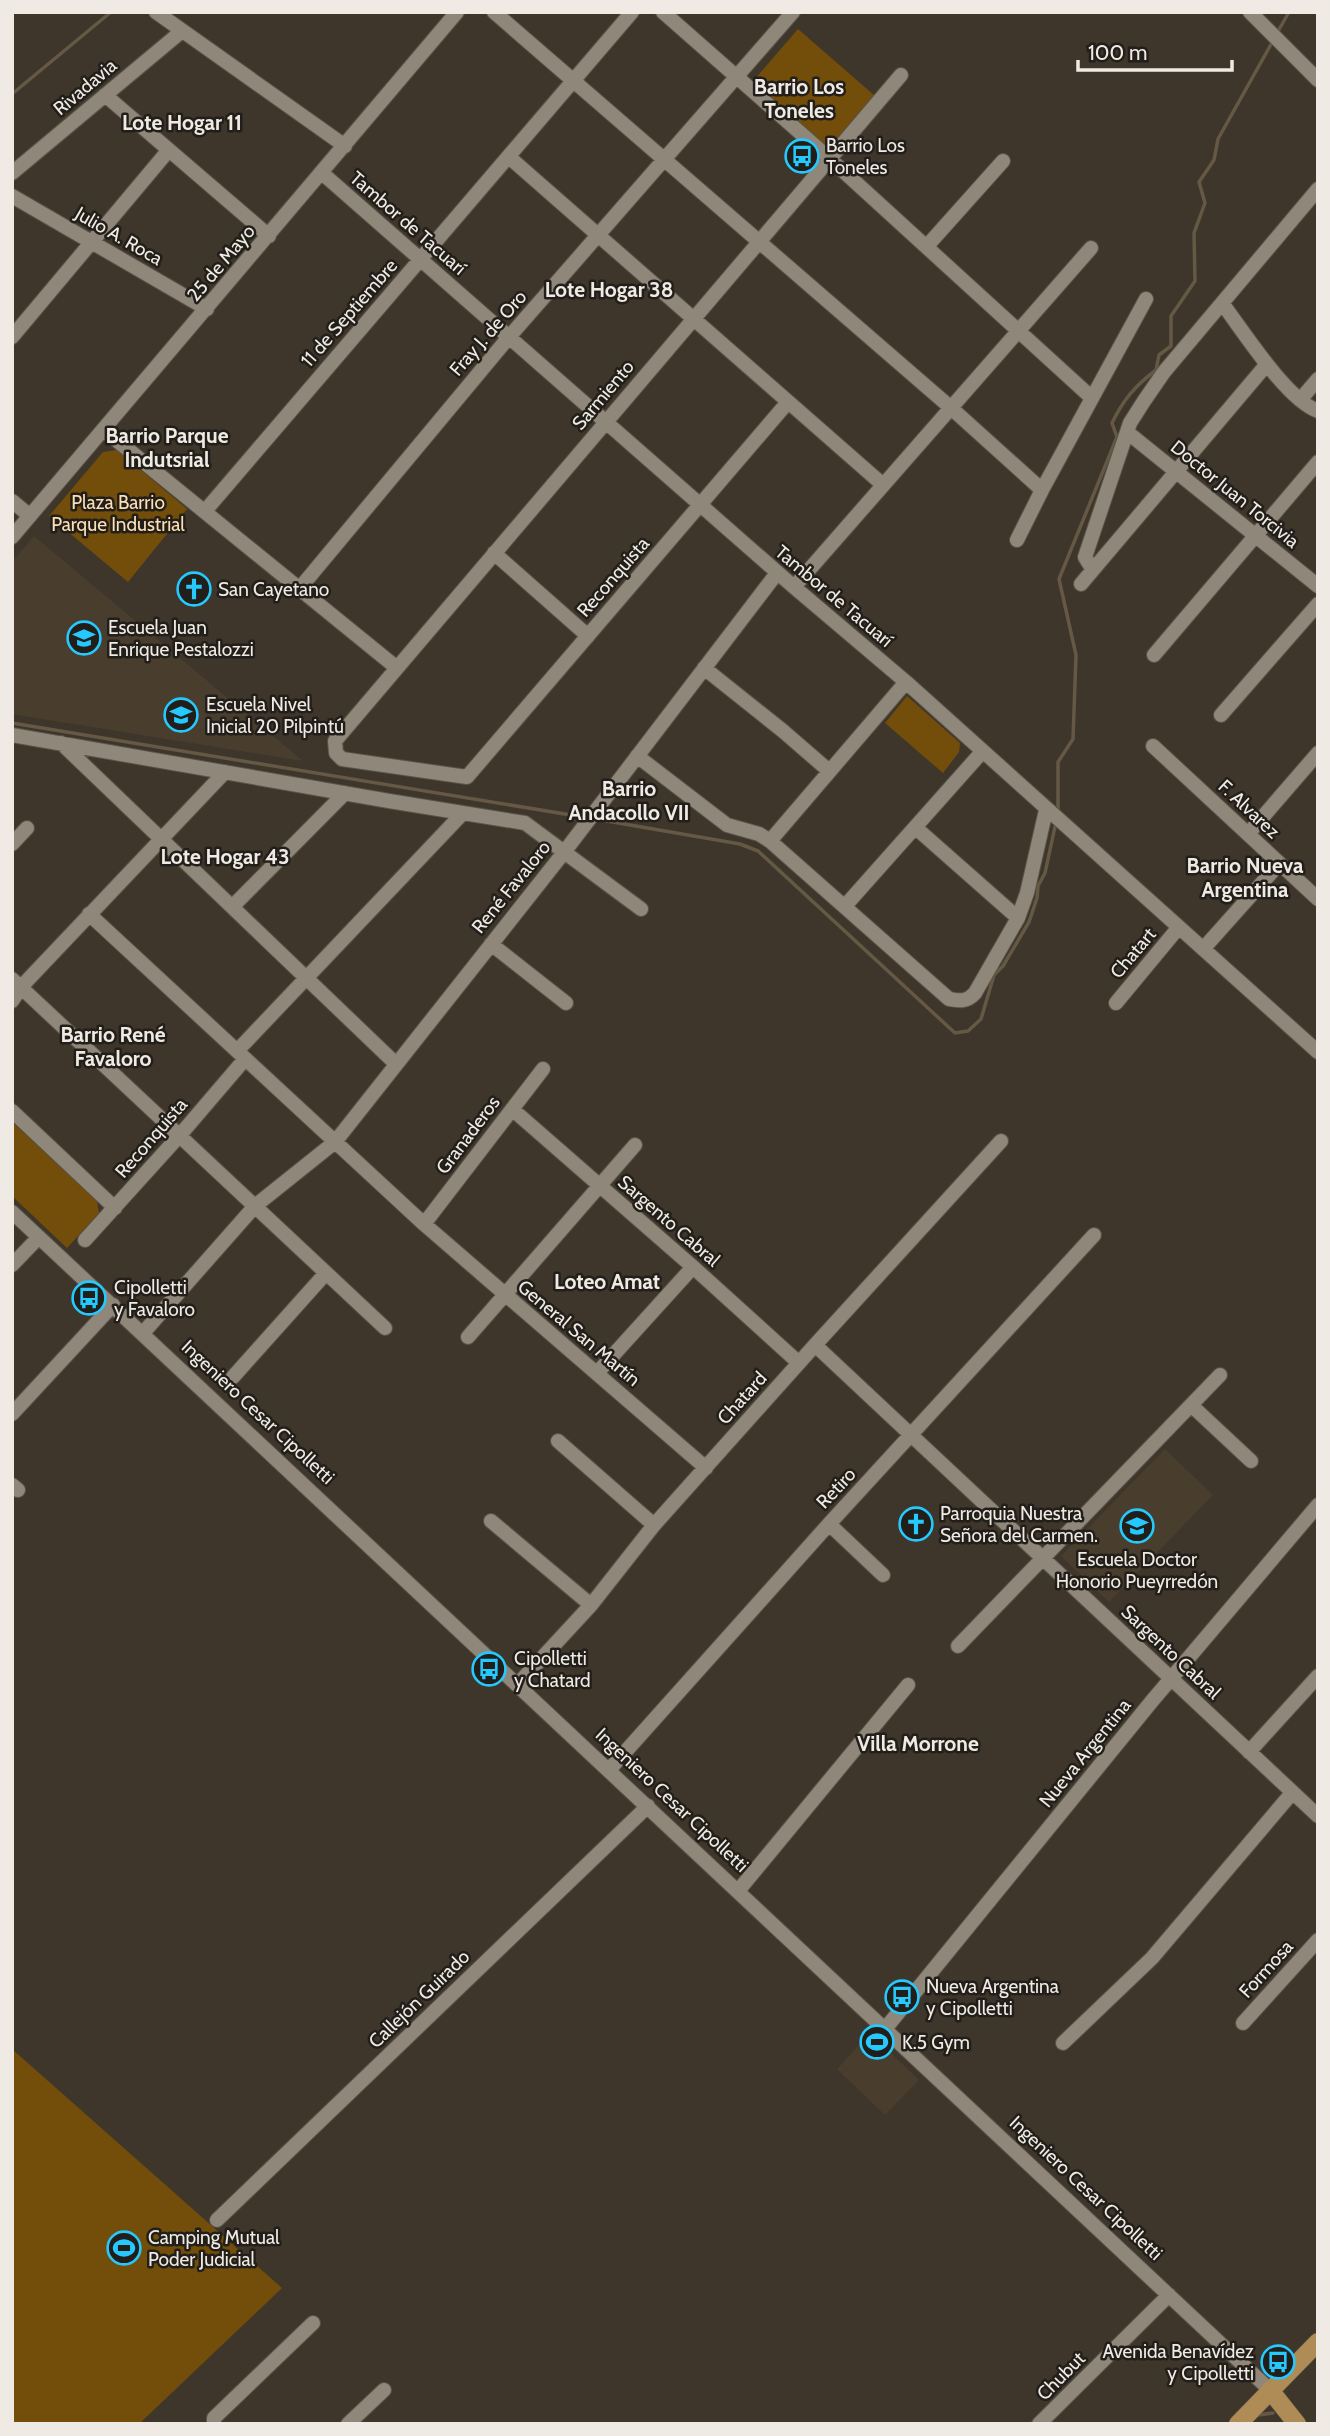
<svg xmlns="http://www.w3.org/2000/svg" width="1330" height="2436" font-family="Cabin,sans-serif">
<rect width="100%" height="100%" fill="#3e362b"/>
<path fill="#493e2e" d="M34,536l269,225 -291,-47v-152z
M1165,1449l48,46 -104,107 -48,-46z
M870,2033l49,47 -34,35 -48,-46z"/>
<path fill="#724e0a" d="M798,29l77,67 -45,51h-8l-67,-58 -1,-9z
M117,450l70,59 -59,73 -79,-66 54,-64z
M907,696l53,47 -1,9 -16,21 -58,-50z
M12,1122l85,79 2,12 -32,35 -55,-52z
M12,2049l270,239 -143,136h-127z"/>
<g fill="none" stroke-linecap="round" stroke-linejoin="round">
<path stroke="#655844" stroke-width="3.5" d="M1277,33l12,-21
M12,94l99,-82
M12,723l565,93
M1058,811v-49l15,-23 3,-84 -17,-76 58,-142 -5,-14c11,-23 23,-37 44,-53l3,-15 12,-9v-30l24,-35 -1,-48 11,-30 -6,-21 15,-22 4,-21 56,-100
M601,820l139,24 18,7 197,182 13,-2 13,-12 13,-44 9,-9 26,-44 8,-24 1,-12 7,-13 11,-51
M1258,2415l15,-2"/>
<defs>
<path id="minor" d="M156,12l189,134
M494,12l456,395 92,83
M663,12l167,147 262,239
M1250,12l68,68
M105,95l164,141
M509,157l373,327
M12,173l170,-142
M322,173l472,414 112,95 412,370
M12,196l195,113
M927,246l76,-85
M1222,303c21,28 65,97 96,108
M12,337l156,-186
M1300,400l18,-21
M788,402l-321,375 -125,-18 -6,-6 -1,-12 566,-666
M104,430l293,238
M1127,432l191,154
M12,501l18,15
M205,511l427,-499
M12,537l445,-525
M1017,540l25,-50 104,-191
M494,553l94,83
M1093,570l-8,-13 45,-134 14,-22 20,-29 154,-183
M1081,584l186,-220
M794,587l297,-339
M300,588l209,-251 284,-325
M1154,655l164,-193
M704,668l79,63 45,39
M1221,715l97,-111
M12,735l377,66 136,22 116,86
M61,743l335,321
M1153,746l165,153
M637,756l90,69 32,9 11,7 179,158c11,2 18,3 26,-6l43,-75 9,-25 19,-83
M916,828l102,90
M1248,834l70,-81
M770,841l136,-159
M12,844l15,-16
M845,906l137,-154
M232,907l113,-114
M89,914l335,310 282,244
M491,944l75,59
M1203,949l76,-85
M12,979l373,349
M12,1001l9,-14 204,-215
M1116,1003l63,-76
M237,1051l226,-238
M512,1109l181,158 106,96
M12,1111l103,97
M12,1212l1258,1178
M424,1224l119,-155
M85,1240l95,-105 65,-76
M12,1265l27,-28
M143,1333l112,-127 80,-64 230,-291 212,-278
M468,1337l167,-192
M815,1345l503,471
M597,1373l96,-106
M233,1377l93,-104
M1191,1405l60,56
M12,1414l101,-109
M558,1441l96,84
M12,1485l6,5
M491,1521l100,84
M829,1524l54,51
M958,1646l262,-271
M518,1684l73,-79 63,-80 161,-180 186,-204
M1249,1752l69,-76
M609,1770l220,-246 265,-289
M738,1891l170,-206
M1243,2023l75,-83
M885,2029l267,-328 166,-196
M1063,2043l89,-85 140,-165
M217,2220l431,-414
M214,2424v-6l99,-95
M348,2424l36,-34
M1039,2424l130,-129"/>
<path id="major" d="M1270,2390l27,34
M1238,2424l80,-82"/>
</defs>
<use href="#minor" stroke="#5a5349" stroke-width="16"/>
<use href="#major" stroke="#5a5349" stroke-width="19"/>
<use href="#minor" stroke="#90877b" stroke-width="14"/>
<use href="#major" stroke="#af8c55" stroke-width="18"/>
</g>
<defs>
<symbol id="bus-ring" viewBox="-11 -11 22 22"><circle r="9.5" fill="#221e19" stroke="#25c9fe" stroke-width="1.5"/><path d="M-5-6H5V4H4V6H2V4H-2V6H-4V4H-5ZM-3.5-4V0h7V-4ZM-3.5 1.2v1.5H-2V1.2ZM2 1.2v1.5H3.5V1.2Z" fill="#25c9fe"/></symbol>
<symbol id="church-ring" viewBox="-11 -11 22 22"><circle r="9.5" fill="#221e19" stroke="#25c9fe" stroke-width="1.5"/><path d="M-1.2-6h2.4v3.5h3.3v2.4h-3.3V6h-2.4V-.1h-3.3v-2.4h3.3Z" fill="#25c9fe"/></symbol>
<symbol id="school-ring" viewBox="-11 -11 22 22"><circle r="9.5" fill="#221e19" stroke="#25c9fe" stroke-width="1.5"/><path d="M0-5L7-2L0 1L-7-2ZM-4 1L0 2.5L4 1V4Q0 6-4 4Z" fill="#25c9fe"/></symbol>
<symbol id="stadium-ring" viewBox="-11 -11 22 22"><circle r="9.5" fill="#221e19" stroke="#25c9fe" stroke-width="1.5"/><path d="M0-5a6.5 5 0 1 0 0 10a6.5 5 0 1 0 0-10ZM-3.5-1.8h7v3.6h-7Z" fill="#25c9fe"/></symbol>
</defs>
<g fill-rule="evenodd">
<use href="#bus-ring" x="783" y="137" width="38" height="38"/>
<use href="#church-ring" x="175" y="570" width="38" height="38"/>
<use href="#school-ring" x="65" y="619" width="38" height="38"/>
<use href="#school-ring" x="162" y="696" width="38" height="38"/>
<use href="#bus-ring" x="70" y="1279" width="38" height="38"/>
<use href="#church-ring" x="897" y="1505" width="38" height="38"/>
<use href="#school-ring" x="1118" y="1507" width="38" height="38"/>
<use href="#bus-ring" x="470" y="1650" width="38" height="38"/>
<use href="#bus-ring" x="883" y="1978" width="38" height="38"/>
<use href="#stadium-ring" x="858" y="2023" width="38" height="38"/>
<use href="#stadium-ring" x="105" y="2229" width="38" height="38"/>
<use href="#bus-ring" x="1259" y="2343" width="38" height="38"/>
</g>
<g text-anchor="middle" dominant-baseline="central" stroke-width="5" stroke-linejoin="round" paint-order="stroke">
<g font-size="19" fill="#efeae3" stroke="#221e19">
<text transform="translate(85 87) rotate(-40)">Rivadavia</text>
<text transform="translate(408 223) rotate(41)">Tambor de Tacuarí</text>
<text transform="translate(119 236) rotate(30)">Julio A. Roca</text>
<text transform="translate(221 263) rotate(-50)">25 de Mayo</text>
<text transform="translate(349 313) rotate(-49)">11 de Septiembre</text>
<text transform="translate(488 333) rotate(-49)">Fray J. de Oro</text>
<text transform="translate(603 395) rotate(-50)">Sarmiento</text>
<text transform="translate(1235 494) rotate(39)">Doctor Juan Torcivia</text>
<text transform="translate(613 577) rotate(-49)">Reconquista</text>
<text transform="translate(834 596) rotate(40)">Tambor de Tacuarí</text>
<text transform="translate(1249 809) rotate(43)">F. Alvarez</text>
<text transform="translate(511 887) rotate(-51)">René Favaloro</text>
<text transform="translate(1133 953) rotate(-50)">Chatart</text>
<text transform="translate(468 1135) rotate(-53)">Granaderos</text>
<text transform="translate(151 1138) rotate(-49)">Reconquista</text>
<text transform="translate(669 1221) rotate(41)">Sargento Cabral</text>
<text transform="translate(579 1333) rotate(40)">General San Martín</text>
<text transform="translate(742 1398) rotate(-48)">Chatard</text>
<text transform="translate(258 1412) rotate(43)">Ingeniero Cesar Cipolletti</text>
<text transform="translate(836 1488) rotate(-47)">Retiro</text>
<text transform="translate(1171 1652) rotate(43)">Sargento Cabral</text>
<text transform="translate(1085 1753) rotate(-51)">Nueva Argentina</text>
<text transform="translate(672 1800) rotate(43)">Ingeniero Cesar Cipolletti</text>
<text transform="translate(1266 1969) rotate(-48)">Formosa</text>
<text transform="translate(419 1999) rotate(-44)">Callejón Guirado</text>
<text transform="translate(1086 2188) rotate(43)">Ingeniero Cesar Cipolletti</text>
<text transform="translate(1061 2376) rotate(-45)">Chubut</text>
</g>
<g font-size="19" fill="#efeae3" stroke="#221e19" text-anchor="start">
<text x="826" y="145">Barrio Los<tspan x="826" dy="22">Toneles</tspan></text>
<text x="218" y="589">San Cayetano</text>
<text x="108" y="627">Escuela Juan<tspan x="108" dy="22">Enrique Pestalozzi</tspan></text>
<text x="206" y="704">Escuela Nivel<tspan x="206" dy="22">Inicial 20 Pilpintú</tspan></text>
<text x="114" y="1287">Cipolletti<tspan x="114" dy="22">y Favaloro</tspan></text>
<text x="940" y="1513">Parroquia Nuestra<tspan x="940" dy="22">Señora del Carmen.</tspan></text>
<text x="1137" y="1559" text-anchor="middle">Escuela Doctor<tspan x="1137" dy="22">Honorio Pueyrredón</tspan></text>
<text x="514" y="1658">Cipolletti<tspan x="514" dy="22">y Chatard</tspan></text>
<text x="926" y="1986">Nueva Argentina<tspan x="926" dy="22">y Cipolletti</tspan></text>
<text x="902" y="2042">K.5 Gym</text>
<text x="148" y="2237">Camping Mutual<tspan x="148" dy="22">Poder Judicial</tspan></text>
<text x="1254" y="2351" text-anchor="end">Avenida Benavídez<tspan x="1254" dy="22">y Cipolletti</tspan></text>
</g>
<g font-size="19" fill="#fcdfb5" stroke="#221e19">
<text x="118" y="502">Plaza Barrio<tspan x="118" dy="22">Parque Industrial</tspan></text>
</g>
<g font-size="21" font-weight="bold" fill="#efeae3" stroke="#221e19">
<text x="799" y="86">Barrio Los<tspan x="799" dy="24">Toneles</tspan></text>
<text x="182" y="122">Lote Hogar 11</text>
<text x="609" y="289">Lote Hogar 38</text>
<text x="167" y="435">Barrio Parque<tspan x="167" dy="24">Indutsrial</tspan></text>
<text x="629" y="788">Barrio<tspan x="629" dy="24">Andacollo VII</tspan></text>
<text x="225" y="856">Lote Hogar 43</text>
<text x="1245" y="865">Barrio Nueva<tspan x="1245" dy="24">Argentina</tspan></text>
<text x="113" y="1034">Barrio René<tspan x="113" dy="24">Favaloro</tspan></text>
<text x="607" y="1281">Loteo Amat</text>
<text x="918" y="1743">Villa Morrone</text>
</g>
</g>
<rect width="1330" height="2436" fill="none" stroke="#efeae3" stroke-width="28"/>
<path d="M1078 60v10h154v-10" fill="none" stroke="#efeae3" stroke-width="3.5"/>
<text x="1088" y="60" font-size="21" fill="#efeae3" stroke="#221e19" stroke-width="5" paint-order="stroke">100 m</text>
</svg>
